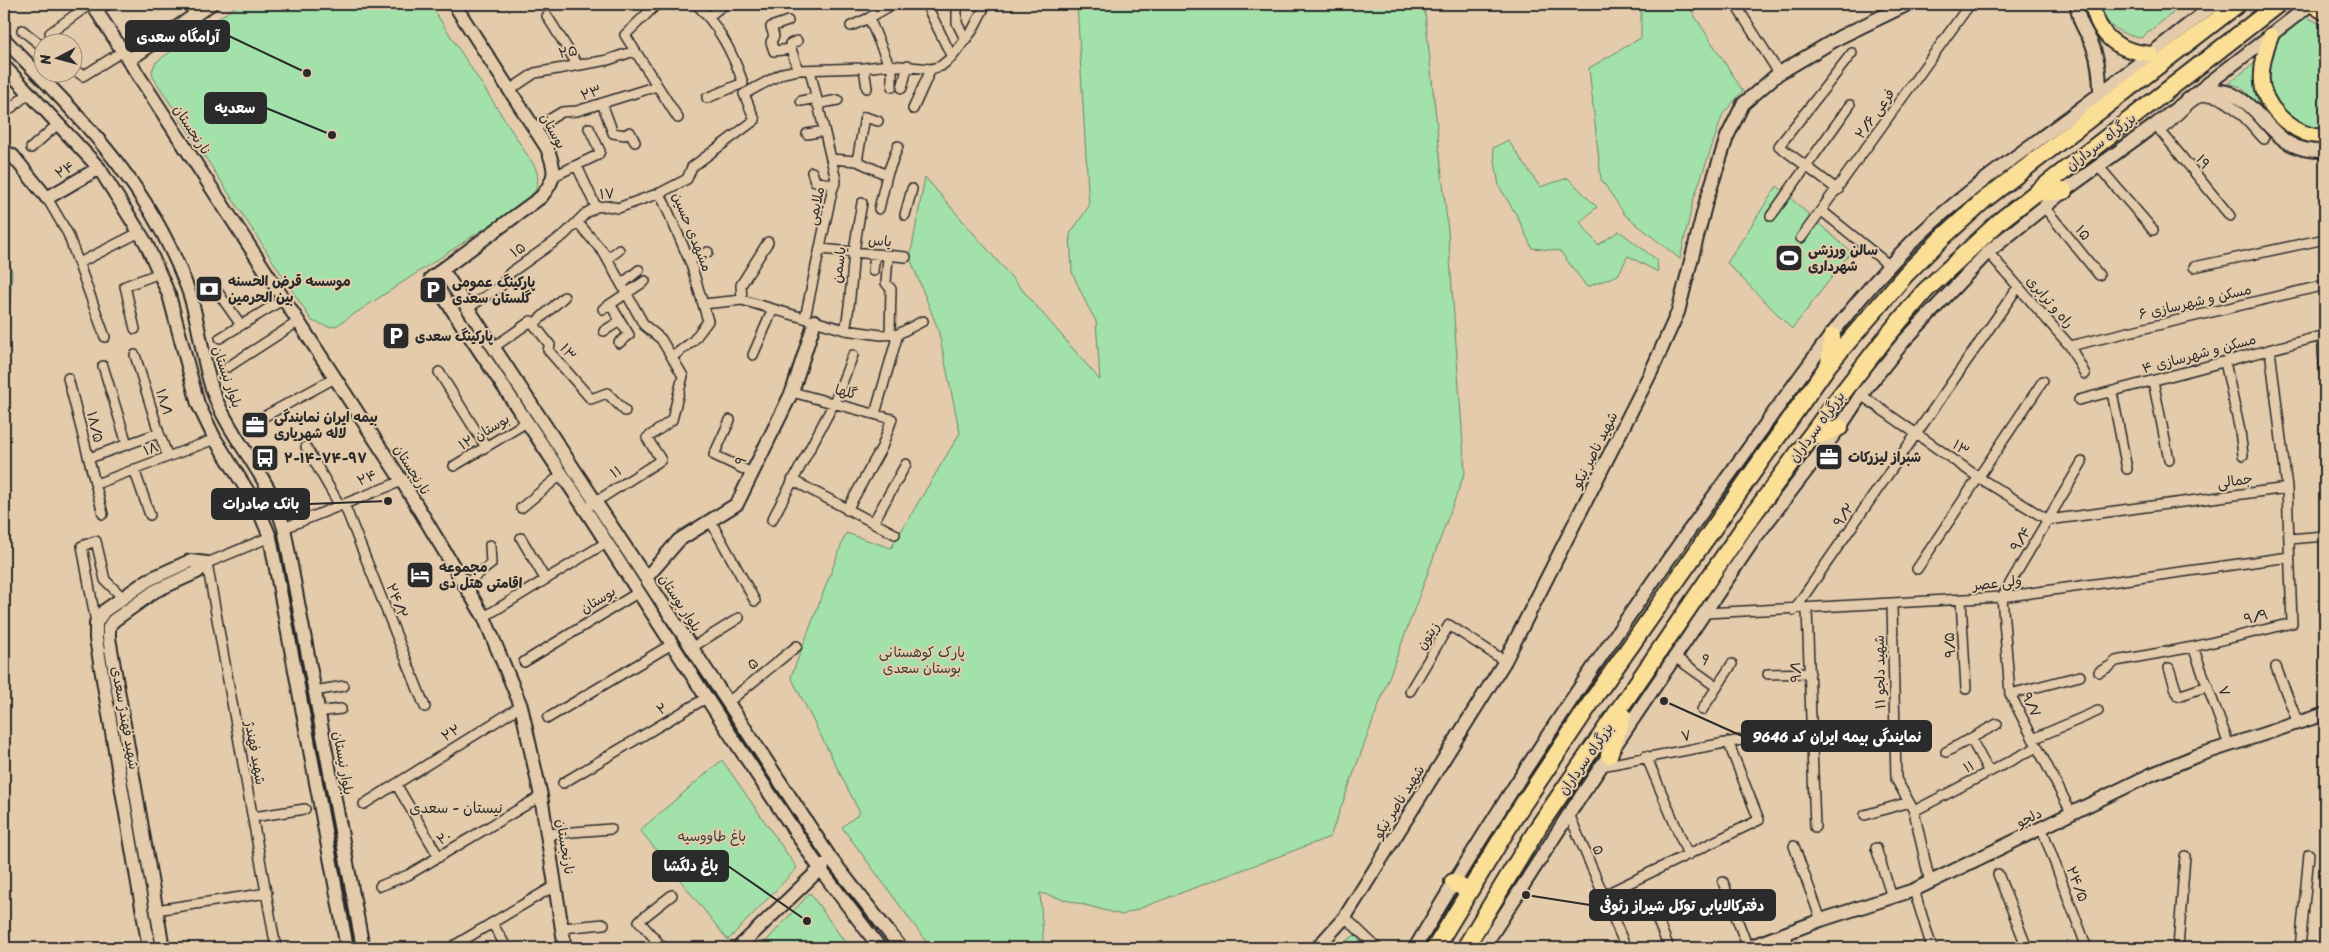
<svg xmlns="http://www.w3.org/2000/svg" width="2329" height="952" font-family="Sriracha,'Playpen Sans Arabic',sans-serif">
<rect width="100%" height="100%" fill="#e3cbab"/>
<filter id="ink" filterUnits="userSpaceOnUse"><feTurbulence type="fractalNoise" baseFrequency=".02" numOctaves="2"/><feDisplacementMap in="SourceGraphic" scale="10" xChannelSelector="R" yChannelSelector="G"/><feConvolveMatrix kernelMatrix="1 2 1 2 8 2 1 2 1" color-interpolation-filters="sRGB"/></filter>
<g filter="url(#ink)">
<path fill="#a2e1a9" stroke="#66866a" d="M239,4h191l105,163c5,12 3,20 -4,31l-195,128 -7,1 -17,-6 -159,-244 -1,-6 4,-9z
M1077,4h347l24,227 17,241 -135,365 -208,78 -82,-22 3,44 -1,11h-111l-89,-121 18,-14 -69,-136 55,-144 45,15 69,-115 -22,-104 -28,-71 15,-81 175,203 -4,-59 -9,-16 -15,-33 -2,-38 19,-28z
M1644,4h43l56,87 -20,23 -30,87 -13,58 -55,-44 -24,-36 -12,-111 52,-30v-32z
M2101,4h83l-43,34c-19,-3 -38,-12 -40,-34z
M2304,16l21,10v104c-34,-5 -66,-36 -54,-73 2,-6 3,-14 7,-18 7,-9 16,-17 26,-23z
M2255,63l6,37 8,15 -28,-28 -13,-4z
M1508,140l32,47 28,-9 29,29 -17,15 18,23 21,-14 38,29 1,12 -30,-16 -10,19 -31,12 -27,-36 -28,-3 -15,-32 -18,-30 -6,-38z
M1777,186l74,66 -59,77 -65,-66z
M4,253l8,18 -8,123z
M722,760l75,108 -69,72 -88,-110z
M810,893l39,55h-89z
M1355,935l11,13h-30z"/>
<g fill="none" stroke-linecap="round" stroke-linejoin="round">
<defs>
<path id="street" d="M657,4l-32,31 53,83
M696,4c23,22 37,49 47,79l-36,15
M926,4l26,53
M1735,4l44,69
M957,8v15l8,16
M97,11l11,-7
M547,16l30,48
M709,16l16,-12
M869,18l20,47
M788,21l-17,6 3,9 -3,6 3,9 17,-2 7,21
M851,26l18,-8 24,-14
M22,30l20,16
M50,33l40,-29
M791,49l-1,-5 7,-3
M72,68l11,8 40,-25
M864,68l3,20
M892,87v-21
M902,88l6,-23
M511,89l24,-16 73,-13 26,-9
M801,101l15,-3
M602,103l11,30 12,2 5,-3 5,10
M817,104l21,-4
M913,109l18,-40
M4,114l20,-17
M535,128l27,-16 15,-1 80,-25
M2159,129l71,87
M2161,132c11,-10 22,-24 34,-32 26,-16 54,23 69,39
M807,134l17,-3
M31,148l27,-24
M831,159l26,2 30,14
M857,161l8,-44 13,4
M577,166l19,41
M2099,167l54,63
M812,172l3,9 19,4
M554,176l44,-21 2,-4 -11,-23
M1838,190l-59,-44 73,-93
M660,193l31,71 17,57 -15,20 -21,16
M47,198l21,36 37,103
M2045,208l54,67
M879,209l8,-34 11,-29
M1822,211l68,55
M905,215l7,-26
M1771,216l79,-111
M578,223l26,30 40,72 17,14 22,37 -11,44 -25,18 14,22 -69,44
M1801,238l169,-234
M821,249l85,8
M1988,252l82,94 15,28
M888,256l-2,27 5,6 -1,45
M608,258l11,-8
M690,260l18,-8
M79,263l61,-31
M2194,267l131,-28
M873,271l2,-16
M622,284l17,-14
M217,291l24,34
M742,300l-1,-15 27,-43
M610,304l19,31 -10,8
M703,304l39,-4 103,30 36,5 17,-1 25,-13
M468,308l33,-22 9,-13 54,-38 21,-21 11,-7 12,-1 10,2 42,-15 27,-14 5,-12 63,-47 -11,-26 39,-21 15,-3 66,-2 25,-3 42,4 10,-3 11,-9 20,-26 14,-27
M603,309l42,-28
M805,318l27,-127 4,-11 -26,-110
M534,324l30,-27
M135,329l-10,-43 35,-13
M845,330c6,-26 6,-51 9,-77 2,-17 5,-34 8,-50
M604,331l16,-10
M2322,336l3,40
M220,338l64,-39
M2070,346l255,-61
M494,347l37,-26 19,24 -2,5 43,49 16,-6 18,18
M135,355l24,78 9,24
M753,355l20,-46
M2225,362l15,69 3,24
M103,366l24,78
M228,367l71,-46
M439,372l47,75
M68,378l35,136
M2153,381l16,79
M792,392l100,27 -10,28 -35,63
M2112,392l15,77
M1861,395l117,82 70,43
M2079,400l246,-65
M875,414l23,-80
M730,420l-16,35 38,18
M254,422l81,-44
M306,447l34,59
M89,458l70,-25
M454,466l73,-44
M134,469l16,46
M792,480l103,54
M96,484l119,-45
M344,504l81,203
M521,508l41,-34
M710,520l45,81
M772,520l62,-117 19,-48
M2048,520l239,-32
M873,523l33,-59
M284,528l118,-47
M270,537l-63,26 69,385
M521,538l24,41
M2289,539l36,-3
M1917,569l126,-188
M465,584l26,-20 -1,-19
M1961,600l5,89
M1892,605l4,174 18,32 16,72
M1807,609l8,218
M1794,610l224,-323
M1706,613l296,-16 287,-40
M484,617l123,-75
M96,623l-14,-77 14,-5 9,39 18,18
M2193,647l36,98
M691,648l48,-30
M1675,657l42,30
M524,662l115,-70
M2276,667l22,56
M2169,668l9,28 30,-10
M2099,672l11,-6 6,-5 77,-14 99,-24 -5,-135 -17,-138
M1768,674l42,-1
M314,691l30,-5
M1410,691l39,-66 56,36
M2010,694l70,-18
M727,703l70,-57
M1702,710l30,-46
M318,712l23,-3
M548,718l124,-74
M1971,739l18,33
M2033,739l65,-28
M1946,752l51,-28
M1646,756l42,99
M1601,766l162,-30 132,-7
M563,783l143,-85
M396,784l43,73
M364,804l157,-98
M1914,811l123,-64
M1569,814l57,134
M2072,814l-62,-120 -8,-97 80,-135
M1865,815l44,-13
M253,817l52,-8
M2042,829l45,119
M547,834l64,-5
M1794,846l27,74
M1876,848l16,49
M1998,874l29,74
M1723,882l25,66
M380,886l28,-11 133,-79
M1914,890l18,58
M1602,896l157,-76 -31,-78
M1653,909l16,39
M156,910l111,-17
M1345,917l32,31
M492,923l15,25
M562,928l42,-4
M1785,933l5,15
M450,948l106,-63
M663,948l-24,-27 33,-26
M2178,948l7,-92
M2213,948h41
M2300,948l9,-94"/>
<path id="secondary" d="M92,4l310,477 82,136 37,89 20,90 24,152
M190,4l6,11
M454,4l93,144c9,22 10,30 -6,49l-110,81 154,231 143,222 92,138 60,79
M2077,4c0,16 9,27 15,40 7,17 8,33 8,51
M4,39c77,80 143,141 183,248 14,36 14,75 28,110 15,37 42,67 59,103 4,9 7,19 10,28l79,420
M129,60l82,-56
M4,66l95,102 47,75 23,52 29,109 17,35 42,67 13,31 77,411
M2199,91c10,-1 21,-2 31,2 38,17 42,60 95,58
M4,151l9,5 34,42 52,-30
M442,269l389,590 70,89
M646,578l33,-38 58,-36 55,-112 23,-71
M149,948l-53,-309v-16l8,-12 44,-31 42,-19 17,2
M163,948l-54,-310v-11l4,-6 42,-30 42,-19 10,-9
M738,948l86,-83
M1317,948l28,-31 160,-256 146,-289 27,-60 28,-110 21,-65 16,-33 36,-31 61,-36 68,-33
M1415,948c97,-166 206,-325 320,-481 60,-83 120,-174 197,-244 45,-40 96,-75 144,-111 47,-35 92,-72 139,-108
M1483,948l86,-134 186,-276 85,-111 21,-32 43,-54 84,-89 76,-61 91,-66 156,-121
M1746,948l75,-28 93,-30 236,-115 46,-19 129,-42"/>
<path id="primary" d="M2092,4c7,33 25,47 59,50
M2311,4l14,9
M2271,35c-6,16 -12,37 -8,54 7,25 37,50 62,47"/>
<path id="highway" d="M2035,193l29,-2
M1829,364l3,-28
M1807,440l33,-13
M1609,755l14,-40
M1453,882l15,9
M1435,948l82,-135 79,-118 233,-331 77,-90 37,-37 41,-37 254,-196
M1465,948l74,-122 205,-299 89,-122 54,-69 38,-45 76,-71 277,-216"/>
</defs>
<use href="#street" stroke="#2b2b2b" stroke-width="12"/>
<use href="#secondary" stroke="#2b2b2b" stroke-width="16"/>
<use href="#primary" stroke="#2b2b2b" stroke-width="18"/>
<use href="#highway" stroke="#2b2b2b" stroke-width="20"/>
<use href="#street" stroke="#e3cbab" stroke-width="9"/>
<use href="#secondary" stroke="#e3cbab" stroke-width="12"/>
<use href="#primary" stroke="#fbdf96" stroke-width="14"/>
<use href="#highway" stroke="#fbdf96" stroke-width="16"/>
</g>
</g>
<defs>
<symbol id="stadium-square" viewBox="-11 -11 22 22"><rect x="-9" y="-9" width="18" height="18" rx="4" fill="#2b2b2b" stroke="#e3cbab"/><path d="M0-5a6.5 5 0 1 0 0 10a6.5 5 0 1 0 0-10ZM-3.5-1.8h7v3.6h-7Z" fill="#fff"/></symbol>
<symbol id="bank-square" viewBox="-11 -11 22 22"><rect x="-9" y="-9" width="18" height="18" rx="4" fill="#2b2b2b" stroke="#e3cbab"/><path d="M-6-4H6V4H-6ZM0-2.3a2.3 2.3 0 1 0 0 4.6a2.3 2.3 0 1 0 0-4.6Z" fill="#fff"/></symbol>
<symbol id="parking-square" viewBox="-11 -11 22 22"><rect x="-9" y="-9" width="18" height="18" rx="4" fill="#2b2b2b" stroke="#e3cbab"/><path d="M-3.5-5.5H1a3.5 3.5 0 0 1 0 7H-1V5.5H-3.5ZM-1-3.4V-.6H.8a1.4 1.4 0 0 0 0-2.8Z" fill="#fff"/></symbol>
<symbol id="office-square" viewBox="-11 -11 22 22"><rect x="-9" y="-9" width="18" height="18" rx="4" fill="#2b2b2b" stroke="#e3cbab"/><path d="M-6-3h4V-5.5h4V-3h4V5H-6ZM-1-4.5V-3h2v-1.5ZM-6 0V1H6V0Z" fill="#fff"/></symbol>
<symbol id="bus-square" viewBox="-11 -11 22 22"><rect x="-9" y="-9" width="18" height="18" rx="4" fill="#2b2b2b" stroke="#e3cbab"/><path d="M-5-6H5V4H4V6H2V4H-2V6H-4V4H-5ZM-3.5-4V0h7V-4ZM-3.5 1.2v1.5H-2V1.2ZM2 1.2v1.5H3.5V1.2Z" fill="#fff"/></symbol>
<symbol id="hotel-square" viewBox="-11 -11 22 22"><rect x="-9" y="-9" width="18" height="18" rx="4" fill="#2b2b2b" stroke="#e3cbab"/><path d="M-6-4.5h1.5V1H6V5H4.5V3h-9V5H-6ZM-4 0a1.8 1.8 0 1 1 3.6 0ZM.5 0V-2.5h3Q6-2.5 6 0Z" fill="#fff"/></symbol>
</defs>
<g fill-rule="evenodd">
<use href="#stadium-square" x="1773" y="242" width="32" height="32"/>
<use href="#bank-square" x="193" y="273" width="32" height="32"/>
<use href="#parking-square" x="417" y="274" width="32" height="32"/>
<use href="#parking-square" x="380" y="320" width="32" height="32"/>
<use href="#office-square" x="239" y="409" width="32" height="32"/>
<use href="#office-square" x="1813" y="441" width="32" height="32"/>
<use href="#bus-square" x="249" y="442" width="32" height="32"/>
<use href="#hotel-square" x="404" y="559" width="32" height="32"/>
</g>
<g text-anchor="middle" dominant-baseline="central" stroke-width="4" stroke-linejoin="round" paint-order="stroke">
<g font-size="14" fill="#2b2b2b" stroke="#e3cbab">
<text transform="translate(568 52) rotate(-11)">۲۵</text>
<text transform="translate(591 93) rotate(-18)">۲۳</text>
<text transform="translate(1875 114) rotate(-55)">فرعی ۲/۶</text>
<text transform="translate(192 130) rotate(57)">نارنجستان</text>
<text transform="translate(553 131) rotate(61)">بوستان</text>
<text transform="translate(2101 142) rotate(-38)">بزرگراه سرداران</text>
<text transform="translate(2203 162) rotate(51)">۱۹</text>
<text transform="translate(65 170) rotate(-31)">۲۴</text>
<text transform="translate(607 194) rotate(-3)">۱۷</text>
<text transform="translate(816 206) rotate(-78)">ملایمی</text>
<text transform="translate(692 232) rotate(68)">مشهدی حسین</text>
<text transform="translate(2083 233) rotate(51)">۱۵</text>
<text transform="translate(880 241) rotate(5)">یاس</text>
<text transform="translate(518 250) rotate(-35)">۱۵</text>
<text transform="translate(839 265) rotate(-83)">یاسمن</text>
<text transform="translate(2050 302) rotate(49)">راه و ترابری</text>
<text transform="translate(2195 302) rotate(-13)">مسکن و شهرسازی ۶</text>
<text transform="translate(568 352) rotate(52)">۱۳</text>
<text transform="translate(2199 354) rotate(-15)">مسکن و شهرسازی ۴</text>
<text transform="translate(227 377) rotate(71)">بلوار نیستان</text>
<text transform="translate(846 392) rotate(15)">گلها</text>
<text transform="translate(164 402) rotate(73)">۱۸/۱</text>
<text transform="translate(95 427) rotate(76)">۱۸/۵</text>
<text transform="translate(1817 427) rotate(-54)">بزرگراه سرداران</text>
<text transform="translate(484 432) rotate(-31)">بوستان ۱۲</text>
<text transform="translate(1961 448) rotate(34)">۱۳</text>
<text transform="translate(151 449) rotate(-20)">۱۸</text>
<text transform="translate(1595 450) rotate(-63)">شهید ناصر نیکو</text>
<text transform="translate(741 461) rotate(-63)">۹</text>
<text transform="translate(412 470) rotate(58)">نارنجستان</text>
<text transform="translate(616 472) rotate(-32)">۱۱</text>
<text transform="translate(367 478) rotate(-22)">۲۴</text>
<text transform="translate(2235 481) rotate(-8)">جمالی</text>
<text transform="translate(1844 515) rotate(-55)">۹/۲</text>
<text transform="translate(2021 539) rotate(-59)">۹/۴</text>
<text transform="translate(1997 583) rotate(-6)">ولی عصر</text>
<text transform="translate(598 600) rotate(-31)">بوستان</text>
<text transform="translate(397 601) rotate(68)">۲۴/۲</text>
<text transform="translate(680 603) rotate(57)">بلوار بوستان</text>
<text transform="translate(2256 617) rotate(-14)">۹/۹</text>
<text transform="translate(1428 636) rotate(-57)">زیتون</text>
<text transform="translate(1950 645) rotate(-93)">۹/۵</text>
<text transform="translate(1705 660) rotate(36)">۹</text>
<text transform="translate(753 664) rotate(-39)">۵</text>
<text transform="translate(1796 672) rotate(-92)">۹/۱</text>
<text transform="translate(1880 672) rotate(-91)">شهید دلجو ۱۱</text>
<text transform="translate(2224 691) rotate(70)">۷</text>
<text transform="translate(2031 705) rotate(64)">۹/۷</text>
<text transform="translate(662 709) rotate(-31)">۲</text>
<text transform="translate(125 718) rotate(80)">شهید فهندژ سعدی</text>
<text transform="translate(451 733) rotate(-32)">۲۲</text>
<text transform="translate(1686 736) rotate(-10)">۷</text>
<text transform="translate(255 753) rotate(80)">شهید فهندژ</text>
<text transform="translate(1586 759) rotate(-55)">بزرگراه سرداران</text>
<text transform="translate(343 763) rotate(80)">بلوار نیستان</text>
<text transform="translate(1969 767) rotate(-27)">۱۱</text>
<text transform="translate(1399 802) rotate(-58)">شهید ناصر نیکو</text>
<text transform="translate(2029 818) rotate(-26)">دلجو</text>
<text transform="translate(444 838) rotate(-31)">۲۰</text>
<text transform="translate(565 847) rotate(81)">نارنجستان</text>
<text transform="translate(1598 850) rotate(68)">۵</text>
<text transform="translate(2077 884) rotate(69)">۲۴/۵</text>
</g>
<g font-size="14" font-weight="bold" fill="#2b2b2b" stroke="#e3cbab" text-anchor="start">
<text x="1808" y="250">سالن ورزشی<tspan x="1808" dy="16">شهرداری</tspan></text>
<text x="228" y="281">موسسه قرض الحسنه<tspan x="228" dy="16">بین الحرمین</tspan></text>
<text x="452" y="282">پارکینگ عمومی<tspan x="452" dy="16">گلستان سعدی</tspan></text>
<text x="415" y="336">پارکینگ سعدی</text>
<text x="274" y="417">بیمه ایران نمایندگی<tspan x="274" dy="16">لاله شهریاری</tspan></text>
<text x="1848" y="457">شبراز لیزرکات</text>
<text x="284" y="458">۲-۱۴-۷۴-۹۷</text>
<text x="439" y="567">مجموعه<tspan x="439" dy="16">اقامتی هتل دی</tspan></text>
</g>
<g font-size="14" fill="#373d38" stroke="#e3cbab">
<text x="922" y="652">پارک کوهستانی<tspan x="922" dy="16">بوستان سعدی</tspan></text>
<text x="712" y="836">باغ طاووسیه</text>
</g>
<g font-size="15" fill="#2b2b2b" stroke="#e3cbab">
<text x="456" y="808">نیستان - سعدی</text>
</g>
</g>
<path fill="none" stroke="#2b2b2b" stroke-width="2" d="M307 73L229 36M332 135L266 108M388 501L309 504M1664 701L1742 736M807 921L728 866M1526 895L1590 905"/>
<g fill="#2b2b2b" stroke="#e3cbab" stroke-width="2">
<circle cx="307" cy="73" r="5"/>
<circle cx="332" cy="135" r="5"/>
<circle cx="388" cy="501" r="5"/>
<circle cx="1664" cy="701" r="5"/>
<circle cx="807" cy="921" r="5"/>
<circle cx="1526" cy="895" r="5"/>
</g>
<g fill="#2b2b2b" stroke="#2b2b2b" stroke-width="2">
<rect x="126" y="21" width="103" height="30" rx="5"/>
<rect x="205" y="93" width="61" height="30" rx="5"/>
<rect x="212" y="489" width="97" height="30" rx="5"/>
<rect x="1742" y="721" width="189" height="30" rx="5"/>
<rect x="653" y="851" width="75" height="30" rx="5"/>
<rect x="1590" y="890" width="185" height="30" rx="5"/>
</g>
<g font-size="15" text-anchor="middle" font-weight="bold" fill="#fff">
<text x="178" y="42">آرامگاه سعدی</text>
<text x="235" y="113">سعدیه</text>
<text x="261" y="509">بانک صادرات</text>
<text x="1837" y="742">نمایندگی بیمه ایران کد 9646</text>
<text x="691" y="871">باغ دلگشا</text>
<text x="1682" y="911">دفترکالایابی توکل شیراز رئوفی</text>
</g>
<rect width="2329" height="952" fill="none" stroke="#e3cbab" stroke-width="20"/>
<rect x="10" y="10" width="2309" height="932" fill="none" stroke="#2b2b2b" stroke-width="2" filter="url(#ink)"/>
<g transform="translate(58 58) rotate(264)"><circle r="24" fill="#e3cbab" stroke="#998b78"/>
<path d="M0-4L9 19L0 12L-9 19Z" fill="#2b2b2b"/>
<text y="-8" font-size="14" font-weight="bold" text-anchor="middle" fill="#2b2b2b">N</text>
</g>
</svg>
